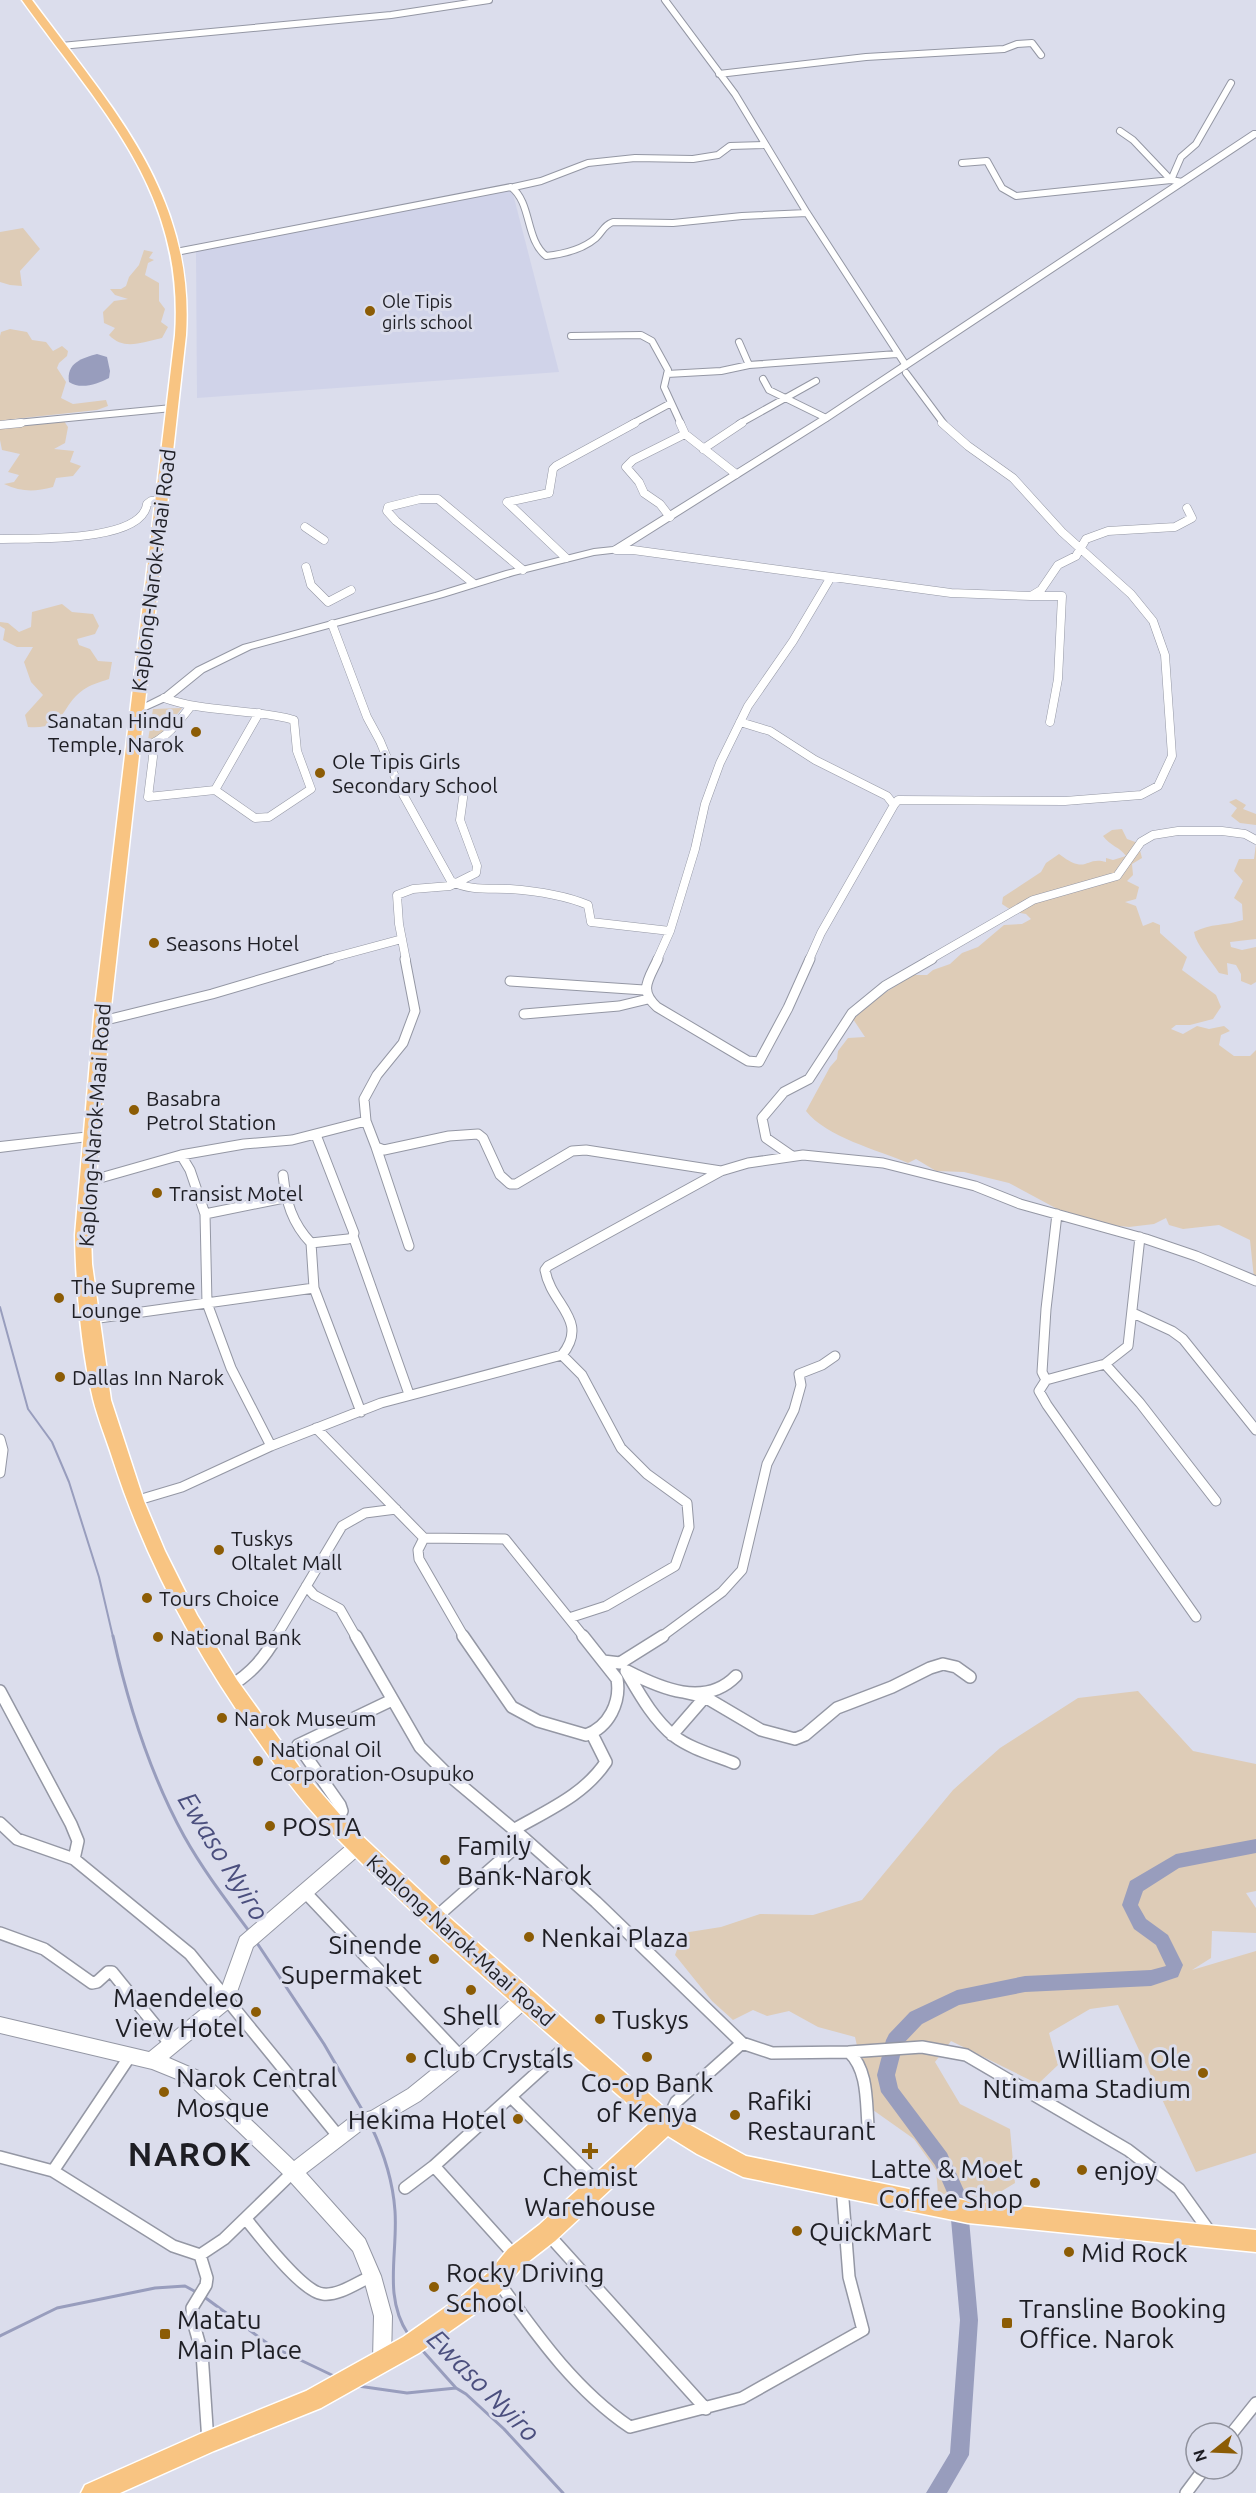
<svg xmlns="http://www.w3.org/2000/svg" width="1256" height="2493" font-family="Ubuntu,sans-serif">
<rect width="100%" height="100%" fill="#dbddec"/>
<path fill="#d0d3e9" d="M512,190l47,182 -362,26 -1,-149z"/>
<path fill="#deccb7" d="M23,228l17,21 -20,22 2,15 -12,-1 -10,-3v-50z
M144,250l9,2 -4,6 5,2 -6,3 -3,12 14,8v18l6,8 -4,13 7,5 -6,11c-20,4 -38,13 -53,-3l6,-7 -11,-5 -1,-11 11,-11 14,-2 -13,-4 -5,-6h11l5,-3 3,-9 10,-12z
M10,329l17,3 5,8 14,2 7,9 9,-5 6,5 -1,5 -8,7 -2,5 9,14 -5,16 12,6 33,-4 2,6 -11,4 -92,10 57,-2 6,9 -3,16 -11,6 20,2 -4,11 11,4 -8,10 -17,2 -3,9c-19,5 -31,5 -49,-3l10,-2 5,-7 -11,-3 12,-18 -18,-4 -2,-10v-104l1,-4z
M62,604l10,8 21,2 6,12 -4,8 -18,5 2,6 11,4 8,12 14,1 -3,17c-9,3 -19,6 -26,11 -23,16 -16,40 -55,37l-3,-12 18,-20 -12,-13 -7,-20 9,-15h-16l-14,-7 2,-11 -5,-3v-4l8,1 11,9 12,-5 1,-15z
M182,708l-21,27 -13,5 5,-31z
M1236,799l10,6 -3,4 13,5v11l-16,-2 -9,-7 6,-8 -8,-6z
M1122,829l5,10 11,4 4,15 -10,6 1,11 -6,6 12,6 -3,12 -11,3 11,4 7,20 10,-4 7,3v8l27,24 -5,13 34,25 5,12 -8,12 -23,6h-14l-5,4 12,5 14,-8 12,3 15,-3 6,5 -9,4 -2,10 15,11h16l6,-6v229l-2,-1 -4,-38 -31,-15 -36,4 -14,-4 -3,-7 -12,6 -25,3 -19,-2 -49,-14 -52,-28 -45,-11 -28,-1 -20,-12 -8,4c-30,-13 -82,-26 -102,-52l24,-44 7,-8 1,-8 10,-13 17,-1 -12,-18 21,-19 38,-25h15l6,-5 17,-6 12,-11 16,-6 26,-22 18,-1 9,-5 -5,-5 -12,-2 -12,-8 1,-7 38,-25 5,-9 13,-9c29,22 25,2 47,8v-4l7,2 13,-4c-6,-9 -16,-10 -23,-20l9,-6z
M1256,844v95l-26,3 1,5 11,3 14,-3v35l-5,3 -10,-4v-7l-5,-9 -9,-2 1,12 -9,-2c-8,-13 -23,-28 -25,-41 17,-9 31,-6 49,-12l-1,-16 -8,-6 9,-17 -9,-10 5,-12h15z
M1138,1691l55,60 63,13v127l-10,2 10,15v25l-44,-2 -1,27 -19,12 64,-19v202l-60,19 -78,-167 -28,4 -41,24 9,32 -20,19 -87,-43 -16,21 25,42 50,25 5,54 -33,20 -44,-9 -2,-24 -22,-31 -41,-29 -4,-35 -9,-16 -5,-22 -37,-10 -29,-16 -22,5 -14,-6 -20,10 -21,-19 -37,-46 8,-22 38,-6 39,-13 53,1 49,-15 91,-110 47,-42 78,-50z"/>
<path fill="#989dbd" d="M97,354l10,3 3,14 -1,7c-12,6 -28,12 -40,4 -3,-19 13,-24 28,-28z"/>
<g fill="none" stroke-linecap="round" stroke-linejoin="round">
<path stroke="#989dbd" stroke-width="2" d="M0,1307l28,102 24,33 17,40 30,95 14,60"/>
<path stroke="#989dbd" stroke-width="3" d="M113,1636c15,68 37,138 71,200 19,34 42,64 65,95
M257,1943l67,101 40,69
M371,2126c13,27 22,56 24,85 3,43 -12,85 13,123
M203,2296l68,50 65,31
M0,2336l57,-28 98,-20 30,-2 11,6
M422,2350l34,38 10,6 38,35 59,64
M358,2386l49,7 49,-5"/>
<path fill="#989dbd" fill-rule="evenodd" d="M1256,1839v14l-77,15 -36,23 -5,14 8,14 22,16 15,30 -5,12 -27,9 -126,6 -66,13 -37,19 -19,20 -8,31 3,13 49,65 20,44 11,123 -9,135 -22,38h-21l24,-40 10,-133 -11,-123 -14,-32 -54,-73 -4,-17 9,-35 3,-6 21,-22 47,-22 68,-14 126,-6 15,-4 -10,-21 -22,-16 -12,-24 8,-24 46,-27z"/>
<defs>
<path id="street-far3" d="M665,0l70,94 72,119 98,151
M61,46l330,-31 98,-15
M719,74l147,-17 138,-8 13,-5 15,-1 9,12
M1120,131l13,9 38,40 10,-23 15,-13 35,-61
M962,163l25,-2 15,27 14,8 155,-16 11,2
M514,187l27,-6 47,-18 47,-5 58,1 25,-4 12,-9 35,-1
M176,252l335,-65c21,16 14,52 35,69 18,-2 36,-6 50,-18 7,-7 8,-13 17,-16l60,1 69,-7 65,-3
M571,336l70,-1 11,6 16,29 -4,17 17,37
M739,342l10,23
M906,373l38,51
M667,374l54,-3 28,-6 148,-11
M763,379l6,11 57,28
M6,424l166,-16
M632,424l39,-21
M739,424l77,-43"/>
<path id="street-far2" d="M680,423l5,11 51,40
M0,425l21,-2
M703,449l39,-26
M670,517l-10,-13 -16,-11 -5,-11 -13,-15 7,-7 52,-26
M305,527l19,13
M0,539c31,-1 142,4 147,-35l4,-3h10
M616,550h17l318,43 80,3 10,-6 17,-25 18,-9 10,-17 22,-8 67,-4 17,-9 -5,-10
M566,558l-59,-56 42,-9 4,-24 3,-3 79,-43
M306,567l5,18 17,17 23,-12
M473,583l-77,-62 -9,-10 1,-4 32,-8h18l85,71
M1032,596h30l-4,83 -8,43
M332,624l35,93 13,24 20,48 51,92c18,10 39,7 59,8 27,2 54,6 78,16l3,17 79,9
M740,722l30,9 45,29 72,36 7,9 4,-5 167,1 76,-6 17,-9 14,-30 -7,-101 -12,-34 -22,-27 -69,-62 -49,-54 -45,-32 -26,-23
M152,744l1,13 -5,40 67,-7 40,28 14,-1 42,-28 -14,-38 -3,-31c-43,-12 -88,-7 -130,-22
M132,750c28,-4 43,-23 59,-44
M215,790l44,-77
M324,960l78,-21
M406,960l-7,-36 -2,-29 16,-6 37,-3 26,-13 1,-7 -17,-46 4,-29
M657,960l13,-29 25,-82 10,-45 15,-41 28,-57 45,-65 38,-64
M809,960l12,-27 73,-128
M929,960l104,-60 84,-24 24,-34 12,-7 25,-4h44l23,3 11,6"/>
<path id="street-far1" d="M405,959l10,52 -12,32 -26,32 -13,24 2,22 10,26 8,3 65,-14 29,-2 5,4 17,37 10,9h6l56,-33 14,-1 135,21
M658,959c-9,20 -20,31 -1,48l91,54 11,1 29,-54 22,-49
M510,981l134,9
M524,1014l95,-8 29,-7
M102,1021l110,-27 118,-35
M376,1147l33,99
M181,1155l9,15 15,44 2,89 24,65 40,78
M792,1156l-26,-18 -4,-20 22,-26 25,-13 43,-66 33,-27 47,-27
M283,1175c3,27 9,48 28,68
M86,1182l95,-27 63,-11 48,-4 74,-19
M205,1214l79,-16
M353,1236l56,158
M314,1288l-3,-45 37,-4 4,-1 2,-5 -38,-98
M1133,1313l39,18 11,8 73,91
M92,1319l222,-31 47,124
M562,1355l20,20 39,73 26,26 40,29 2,24 -14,39 -69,40 -37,12
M1105,1364l35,39 76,98
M1046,1380l-7,11 8,14 149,212
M1046,1380l59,-16 23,-18 12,-109
M1046,1380l-4,-8 4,-63 11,-95
M316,1428l108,110
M0,1439l3,11 -3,23
M135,1501l47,-14 89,-41 110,-43 181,-48c28,-35 -11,-50 -17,-85l3,-4 173,-95 27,-8 55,-8 80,8 92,23 45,18 126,35 50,17 60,25
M424,1538l81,1 79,98
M424,1538l-6,12 1,9 45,78
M306,1586l8,9 26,14 16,28
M276,1637l66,-111 23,-13 31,-4
M661,1637l61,-45 20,-22 25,-106 27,-54 7,-25 -2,-11 23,-9 13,-9"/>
<path id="street" d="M356,1636l64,111 24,24 81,68 -90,79
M463,1636l49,71 26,14 48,14c23,-8 35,-33 31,-56l-34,-43
M603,1661l17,2 43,-27
M626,1671c13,22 27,48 48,65 17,13 40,19 60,27
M627,1671c33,17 78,37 109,5
M230,1686c22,-13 34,-28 47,-50
M0,1691l71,133 7,17 -4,18
M683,1692l22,5 56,33 34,9 10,-4 32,-27 55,-21 38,-19 13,-4 13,3 14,10
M672,1735l33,-38
M0,1823l17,16 57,20 116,95 149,183
M335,1823l7,-12 -2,-6 -42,-60 94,-45
M515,1829c33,-19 69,-34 91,-67l-14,-28
M525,1839l71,63 146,141 -66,59 -10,21
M304,1891l157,166
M0,1933l44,16 48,34 5,-1 11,-10h4l60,74
M742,2043l30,10 77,-1c19,18 17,49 19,73
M849,2052l73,-5 44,8 162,95 51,39 33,46
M511,2097l88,87
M0,2157l53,14 77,-115
M53,2171l120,75 27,9 24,-16 69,-67
M405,2188l29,-22
M246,2219c14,17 56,73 77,75 16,2 35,-12 49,-18
M547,2233l159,176
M200,2255l7,23 -1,7 -14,23 1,13 9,32 6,89
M516,2257l-82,-91 138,-125
M497,2280c39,54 77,109 133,147l112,-29 121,-68 -14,-53 -7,-90
M1232,2433l24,-30
M1186,2493l18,-24"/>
<path id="secondary" d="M1253,131h3v6l-427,283 -209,132 -26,3 -80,20 -71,22 -192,52 -47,23 -32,26 -31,14h-8l-1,-2 32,-16 32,-26 47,-23 192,-52 71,-22 88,-22 19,-2 210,-131z
M91,1132l6,5 -1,3 -96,12v-10z
M359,1838l6,2 2,5 -2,5 -112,97 -21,59 -63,52 32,14 93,89 57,-44 20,-6 37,-22 47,-38 63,-58 6,-2 6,2 3,6 -3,6 -63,58 -47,38 -39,23 -19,6 -56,43 59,66 16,37 11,40 -1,44 -2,7 -7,2 -7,-2 -2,-7 1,-44 -11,-40 -10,-25 -66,-73 -98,-94 -37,-15 -152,-36v-16l149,35 70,-57 21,-58 113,-97z"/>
<path id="highway" d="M22,0h10c78,106 163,193 154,335l-76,681 -19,219 1,29 19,136 33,101 21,50 32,64 40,65 66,92 39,45 100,94 232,205 72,40 222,45 288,29v22l-288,-29 -225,-46 -46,-23 -29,-18 -113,105 -31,24 -19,23 -26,23 -60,42 -98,55 -107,43 -94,42h-39l4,-8 115,-51 106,-43 97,-54 60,-42 26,-23 19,-23 31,-24 111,-102c-108,-95 -220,-189 -321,-293 -28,-29 -52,-62 -75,-95 -61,-86 -110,-178 -142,-278 -6,-19 -14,-38 -19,-58 -12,-50 -17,-113 -18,-164l19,-219 81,-681c10,-145 -75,-226 -153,-335z"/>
</defs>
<use href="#street-far3" stroke="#9497a4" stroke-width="8"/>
<use href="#street-far2" stroke="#9497a4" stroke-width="9"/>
<use href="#street-far1" stroke="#9497a4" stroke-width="11"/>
<use href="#street" stroke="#9497a4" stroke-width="14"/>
<use href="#secondary" stroke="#9497a4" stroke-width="2"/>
<use href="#highway" stroke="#fff" stroke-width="3"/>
<use href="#street-far3" stroke="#fff" stroke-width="6"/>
<use href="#street-far2" stroke="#fff" stroke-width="8"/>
<use href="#street-far1" stroke="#fff" stroke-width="9"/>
<use href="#street" stroke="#fff" stroke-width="11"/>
<use href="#secondary" fill="#fff" fill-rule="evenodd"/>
<use href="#highway" fill="#f8c482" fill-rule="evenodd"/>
</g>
<g fill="#8c5c05" stroke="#dbddec" stroke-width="2">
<circle cx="370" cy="311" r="6"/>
<circle cx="196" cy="732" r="6"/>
<circle cx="320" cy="773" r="6"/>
<circle cx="154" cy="943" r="6"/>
<circle cx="134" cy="1110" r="6"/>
<circle cx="157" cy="1193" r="6"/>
<circle cx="59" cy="1298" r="6"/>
<circle cx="60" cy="1377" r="6"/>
<circle cx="219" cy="1550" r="6"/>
<circle cx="147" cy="1598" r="6"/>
<circle cx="158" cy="1637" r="6"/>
<circle cx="222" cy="1718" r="6"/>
<circle cx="258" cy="1761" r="6"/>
<circle cx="270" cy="1826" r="6"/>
<circle cx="445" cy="1860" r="6"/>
<circle cx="529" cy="1937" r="6"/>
<circle cx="434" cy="1959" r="6"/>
<circle cx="471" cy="1990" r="6"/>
<circle cx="256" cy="2012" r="6"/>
<circle cx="600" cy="2019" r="6"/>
<circle cx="647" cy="2057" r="6"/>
<circle cx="411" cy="2058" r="6"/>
<circle cx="1203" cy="2073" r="6"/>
<circle cx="164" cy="2092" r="6"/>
<circle cx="735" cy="2115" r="6"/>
<circle cx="518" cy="2119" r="6"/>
<path d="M587 2142h6v6h6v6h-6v6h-6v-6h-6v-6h6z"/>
<circle cx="1082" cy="2170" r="6"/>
<circle cx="1035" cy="2183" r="6"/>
<circle cx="797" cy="2231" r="6"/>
<circle cx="1069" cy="2252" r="6"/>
<circle cx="434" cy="2287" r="6"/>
<rect x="1001" y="2317" width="12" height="12" rx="3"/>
<rect x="159" y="2328" width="12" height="12" rx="3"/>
</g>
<g text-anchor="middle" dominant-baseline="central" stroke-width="6" stroke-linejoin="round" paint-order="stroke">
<g font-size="18" fill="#1e1e24" stroke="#dbddec" text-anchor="start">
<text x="382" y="301">Ole Tipis<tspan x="382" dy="21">girls school</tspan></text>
</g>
<g font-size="21" fill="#1e1e24" stroke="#dbddec">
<text transform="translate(153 570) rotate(-83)">Kaplong-Narok-Maai Road</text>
<text transform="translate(94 1125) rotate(-86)">Kaplong-Narok-Maai Road</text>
<text transform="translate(461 1940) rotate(42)">Kaplong-Narok-Maai Road</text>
</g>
<g font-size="21" fill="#1e1e24" stroke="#dbddec" text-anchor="start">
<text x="184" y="720" text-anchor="end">Sanatan Hindu<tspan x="184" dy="24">Temple, Narok</tspan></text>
<text x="332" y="761">Ole Tipis Girls<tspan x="332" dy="24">Secondary School</tspan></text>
<text x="166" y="943">Seasons Hotel</text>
<text x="146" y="1098">Basabra<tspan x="146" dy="24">Petrol Station</tspan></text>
<text x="169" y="1193">Transist Motel</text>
<text x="71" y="1286">The Supreme<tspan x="71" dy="24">Lounge</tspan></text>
<text x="72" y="1377">Dallas Inn Narok</text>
<text x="231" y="1538">Tuskys<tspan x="231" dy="24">Oltalet Mall</tspan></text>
<text x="159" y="1598">Tours Choice</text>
<text x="170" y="1637">National Bank</text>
<text x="234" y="1718">Narok Museum</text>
<text x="270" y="1749">National Oil<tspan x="270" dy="24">Corporation-Osupuko</tspan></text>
</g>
<g font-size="26" fill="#1e1e24" stroke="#dbddec" text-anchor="start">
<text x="282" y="1826">POSTA</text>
<text x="457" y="1845">Family<tspan x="457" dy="30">Bank-Narok</tspan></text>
<text x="541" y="1937">Nenkai Plaza</text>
<text x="422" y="1944" text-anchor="end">Sinende<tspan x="422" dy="30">Supermaket</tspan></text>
<text x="244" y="1997" text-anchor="end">Maendeleo<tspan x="244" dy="30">View Hotel</tspan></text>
<text x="471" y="2015" text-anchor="middle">Shell</text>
<text x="612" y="2019">Tuskys</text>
<text x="423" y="2058">Club Crystals</text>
<text x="1191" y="2058" text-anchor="end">William Ole<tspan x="1191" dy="30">Ntimama Stadium</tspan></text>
<text x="176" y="2077">Narok Central<tspan x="176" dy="30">Mosque</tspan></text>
<text x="647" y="2082" text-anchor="middle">Co-op Bank<tspan x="647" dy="30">of Kenya</tspan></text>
<text x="747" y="2100">Rafiki<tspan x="747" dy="30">Restaurant</tspan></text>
<text x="506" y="2119" text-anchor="end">Hekima Hotel</text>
<text x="1023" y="2168" text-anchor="end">Latte &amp; Moet<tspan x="1023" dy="30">Coffee Shop</tspan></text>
<text x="1094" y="2170">enjoy</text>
<text x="590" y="2176" text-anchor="middle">Chemist<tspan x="590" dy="30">Warehouse</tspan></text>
<text x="809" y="2231">QuickMart</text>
<text x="1081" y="2252">Mid Rock</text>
<text x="446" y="2272">Rocky Driving<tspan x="446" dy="30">School</tspan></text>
<text x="1019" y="2308">Transline Booking<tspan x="1019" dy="30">Office. Narok</tspan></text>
<text x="177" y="2319">Matatu<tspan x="177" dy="30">Main Place</tspan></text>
</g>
<g font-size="27" font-style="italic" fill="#4b4f7e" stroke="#dbddec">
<text transform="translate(224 1856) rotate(58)">Ewaso Nyiro</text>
<text transform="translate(484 2385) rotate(45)">Ewaso Nyiro</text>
</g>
<g font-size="33" font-weight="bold" letter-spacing="1.5" fill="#1e1e24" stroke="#dbddec">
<text x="190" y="2153">NAROK</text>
</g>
</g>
<g transform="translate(1214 2451) rotate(252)"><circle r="28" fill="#dbddec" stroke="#8f919c" stroke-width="1.5"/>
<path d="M0-4.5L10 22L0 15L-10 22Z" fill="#8c5c05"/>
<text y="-9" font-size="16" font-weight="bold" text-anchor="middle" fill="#1e1e24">N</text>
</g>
</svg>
